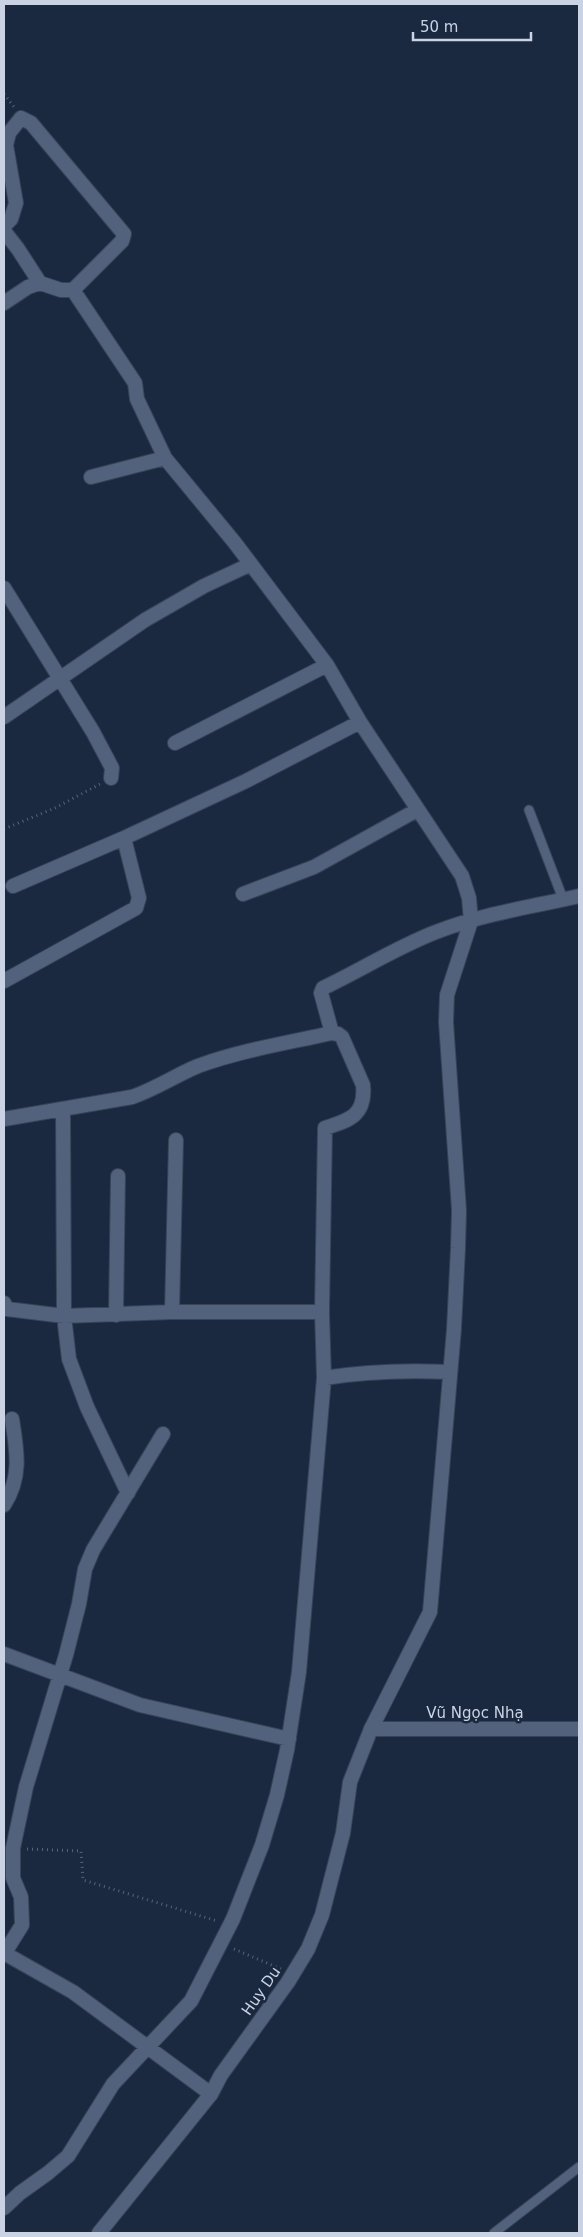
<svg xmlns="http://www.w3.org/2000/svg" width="583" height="2237" font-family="'DejaVu Sans',sans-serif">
<rect width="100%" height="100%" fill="#1a2840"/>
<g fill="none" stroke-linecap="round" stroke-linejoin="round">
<defs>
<path id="service" d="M529,810l34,89
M494,2233l85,-66"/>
<path id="minor" d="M4,226l7,-7 5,-16 -10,-58 3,-12 12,-15 10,5 93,111 -2,7 -49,49
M4,231l14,18 22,34
M4,303l24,-16 12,-4 21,7h12l62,93 2,16 28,59 70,85 92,122 33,57 102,154 7,22 2,23 -24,74 -1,27 13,188 -1,38 -4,81 -24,283 -59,117
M91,477l74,-19
M4,588l89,144 19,36 -1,10
M4,717l141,-97 59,-34 47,-22
M175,743l152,-78
M13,886l111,-48
M243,894l71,-27 103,-57
M4,981l132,-73 3,-10 -15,-60 122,-57 114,-59
M63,1109l1,207 5,43 18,48 41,86
M4,1119l128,-22c24,-8 44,-22 66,-31 44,-16 89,-23 134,-33l-11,-40 2,-5c38,-18 74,-41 113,-56 45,-18 96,-25 143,-36
M4,1303l3,6 57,7 108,-4h150
M172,1312l4,-172
M116,1315l2,-139
M324,1378c43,-7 83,-8 126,-6
M4,1505c18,-28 13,-54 8,-86
M4,1654l136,51 149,34
M4,1953l69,39 138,102
M4,1954l18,-29 -1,-28 -8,-19v-30l13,-61 40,-132 13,-51 6,-35 8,-19 70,-116
M4,2208l16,-15 28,-20 20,-17 45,-72 78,-83 42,-82 29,-74 15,-50 10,-45 12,-78 25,-294 -2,-66 3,-184c25,-8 41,-13 38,-43l-21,-48 -4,-3 -6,-1"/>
<path id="tertiary" d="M99,2233l112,-139 10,-19 67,-93 20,-33 14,-34 21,-82 7,-51 21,-53h208"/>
</defs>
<use href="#service" stroke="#384357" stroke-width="11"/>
<use href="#minor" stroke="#384357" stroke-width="16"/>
<use href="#tertiary" stroke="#384357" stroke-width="16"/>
<path stroke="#576378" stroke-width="3" stroke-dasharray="1 4" stroke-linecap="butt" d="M4,94l10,13
M4,829l51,-21 45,-24
M27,1849l54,2 2,29 134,41
M234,1949l47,20"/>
<use href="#service" stroke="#52627d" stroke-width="9"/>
<use href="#minor" stroke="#52627d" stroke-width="14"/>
<use href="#tertiary" stroke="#52627d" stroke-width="14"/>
</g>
<g text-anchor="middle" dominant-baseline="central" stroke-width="5" stroke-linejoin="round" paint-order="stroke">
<g font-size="15" fill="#cad3e3" stroke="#1a2840">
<text x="475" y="1713">Vũ Ngọc Nhạ</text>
<text transform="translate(261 1991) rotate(-55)">Huy Du</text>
</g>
</g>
<rect width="583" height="2237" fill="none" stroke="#cad3e3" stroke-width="10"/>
<path d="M413 32v8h118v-8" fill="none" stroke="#cad3e3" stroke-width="2.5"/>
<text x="420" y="32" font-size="15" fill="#cad3e3" stroke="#1a2840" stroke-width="4" paint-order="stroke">50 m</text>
</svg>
